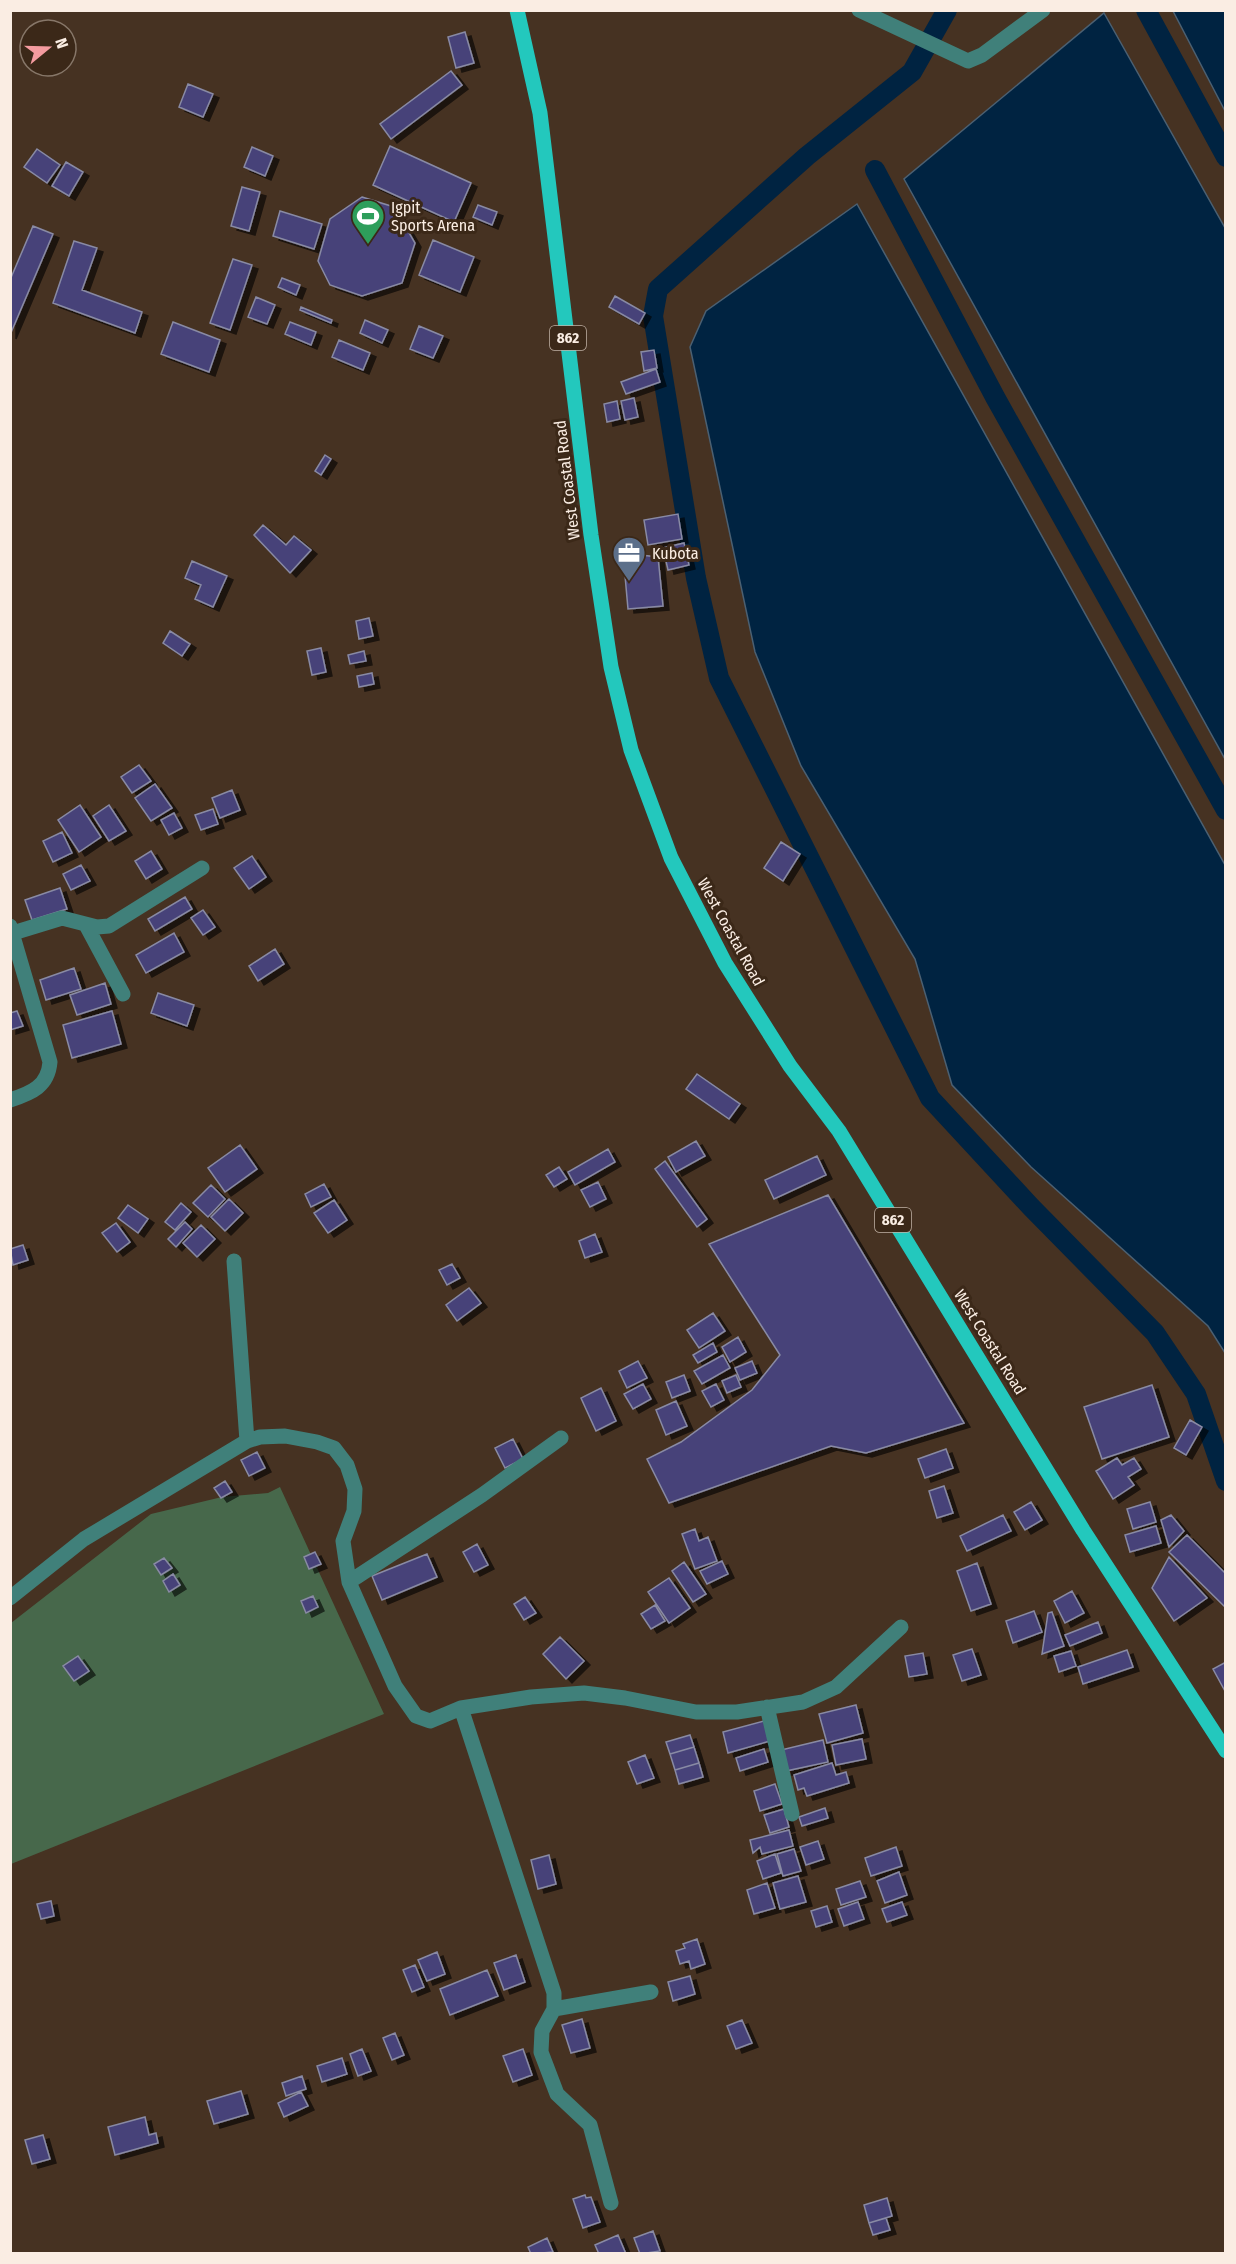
<svg xmlns="http://www.w3.org/2000/svg" width="1236" height="2264" font-family="'Fira Sans Condensed',sans-serif">
<defs>
<filter id="shadow"><feDropShadow dx="6" dy="4" stdDeviation="0" flood-color="#0009"/></filter>
</defs>
<rect width="100%" height="100%" fill="#463222"/>
<path fill="#47684b" d="M280,1487l104,227 -373,150v-241l140,-109 71,-17 46,-4z"/>
<path fill="#002341" stroke="#4b6072" stroke-width="1.5" d="M1173,11h52v100z
M1104,13l121,215v531l-321,-580z
M857,204l368,661v488l-17,-27 -177,-159 -79,-82 -37,-126 -114,-193 -46,-114 -65,-305 16,-36z"/>
<g fill="none" stroke-linecap="round" stroke-linejoin="round">
<path stroke="#002341" stroke-width="20" d="M947,10l-35,62 -105,84 -149,133 -5,27 43,262 23,100 211,420 101,109 124,126 41,61 30,87
M1146,10l80,147
M875,170l120,227 231,413"/>
</g>
<path fill="#464379" stroke="#898aa4" stroke-width="1.5" filter="url(#shadow)" d="M465,32l9,31 -18,5 -8,-31z
M451,71l11,14 -71,54 -11,-15z
M188,84l25,10 -10,23 -24,-10z
M390,146l81,37 -17,39 -81,-37z
M252,147l21,9 -8,20 -21,-9z
M37,149l23,16 -13,18 -23,-16z
M66,162l17,10 -14,24 -17,-10z
M242,187l18,5 -11,39 -18,-5z
M362,197l32,10 21,36 -13,40 -40,13 -32,-11 -12,-24 12,-42z
M478,205l19,7 -5,13 -19,-8z
M280,211l42,13 -8,25 -41,-13z
M33,226l20,8 -43,101v-55z
M433,240l41,17 -14,35 -41,-17z
M74,241l23,7 -15,42 60,22 -7,21 -82,-30z
M233,259l19,6 -22,65 -20,-7z
M282,278l18,7 -4,10 -18,-8z
M615,296l30,17 -6,11 -30,-17z
M256,297l19,8 -8,19 -19,-7z
M301,307l31,13 -1,3 -31,-13z
M365,320l23,10 -6,13 -22,-10z
M173,322l47,18 -11,32 -48,-18z
M290,322l26,10 -5,13 -26,-11z
M419,326l24,10 -10,22 -23,-9z
M339,340l31,13 -7,17 -31,-13z
M654,350l3,18 -13,3 -3,-19z
M656,369l4,13 -34,12 -5,-12z
M634,398l4,19 -13,3 -4,-19z
M617,401l3,18 -13,3 -3,-18z
M325,455l6,4 -10,16 -6,-4z
M678,514l4,25 -34,6 -4,-25z
M263,525l23,20 8,-9 17,14 -21,23 -36,-38z
M684,543l5,22 -21,5 -5,-22z
M623,553l35,4 5,49 -35,3z
M192,561l35,15 -14,31 -18,-8 6,-14 -16,-7z
M369,618l4,18 -14,3 -3,-18z
M170,631l20,13 -8,12 -19,-13z
M321,648l5,24 -14,3 -5,-24z
M364,651l2,10 -16,3 -2,-9z
M372,673l2,11 -15,3 -2,-11z
M139,765l12,16 -19,12 -11,-16z
M155,784l17,24 -21,13 -16,-23z
M232,790l8,20 -20,8 -8,-20z
M80,805l21,32 -22,15 -21,-32z
M109,805l17,26 -17,10 -16,-25z
M213,809l5,15 -17,6 -6,-15z
M174,813l8,15 -13,7 -8,-15z
M62,832l10,21 -19,9 -10,-21z
M781,842l19,12 -17,27 -19,-13z
M151,851l11,18 -16,10 -11,-18z
M252,856l14,21 -17,12 -15,-21z
M81,865l9,16 -19,9 -8,-16z
M60,888l7,21 -35,11 -7,-20z
M185,897l7,12 -37,22 -7,-12z
M203,910l12,17 -12,8 -12,-17z
M174,933l10,19 -38,21 -10,-18z
M275,949l9,15 -26,17 -9,-15z
M74,968l7,21 -35,11 -6,-20z
M105,983l6,21 -34,11 -7,-20z
M158,993l36,12 -7,21 -36,-13z
M17,1011l6,15 -13,4v-17z
M112,1011l9,33 -49,14 -9,-33z
M697,1074l43,30 -11,15 -43,-30z
M696,1141l9,15 -29,16 -8,-15z
M240,1145l17,24 -32,23 -17,-24z
M608,1149l7,13 -40,23 -7,-13z
M817,1156l9,19 -52,24 -9,-19z
M665,1161l42,58 -10,8 -42,-58z
M559,1167l8,12 -13,8 -8,-12z
M598,1182l8,17 -16,8 -9,-17z
M324,1184l7,13 -20,10 -6,-13z
M211,1185l14,14 -17,18 -15,-14z
M828,1195l136,228 -98,30 -35,-7 -162,57 -22,-44 34,-17 71,-52 28,-35 -71,-111z
M229,1199l14,14 -18,18 -14,-14z
M334,1200l13,20 -19,13 -14,-20z
M181,1203l10,9 -16,18 -10,-8z
M128,1205l20,14 -10,14 -20,-15z
M185,1222l7,7 -16,18 -8,-8z
M116,1223l14,19 -13,10 -15,-19z
M201,1225l14,14 -18,18 -14,-14z
M595,1234l7,18 -17,6 -6,-17z
M23,1245l5,15 -15,5 -3,-16z
M452,1264l8,14 -13,7 -8,-15z
M469,1288l12,15 -24,18 -11,-16z
M713,1313l12,18 -26,17 -12,-18z
M738,1337l8,15 -16,10 -8,-15z
M713,1343l4,9 -19,11 -5,-8z
M723,1355l7,13 -28,16 -8,-13z
M638,1361l9,17 -20,10 -8,-17z
M752,1361l5,12 -17,7 -5,-12z
M684,1375l6,16 -18,7 -6,-16z
M736,1375l5,12 -14,6 -5,-12z
M643,1384l8,15 -18,10 -9,-15z
M716,1384l8,16 -13,7 -9,-16z
M1152,1385l17,52 -67,22 -18,-52z
M601,1388l15,33 -20,10 -15,-33z
M676,1401l11,25 -21,9 -10,-25z
M1190,1420l12,7 -16,28 -12,-7z
M513,1439l10,20 -18,9 -10,-20z
M946,1449l7,19 -28,10 -7,-19z
M257,1452l8,16 -16,8 -8,-16z
M1117,1458l5,7 12,-7 7,11 -13,8 6,8 -21,14 -17,-28z
M225,1481l7,11 -11,6 -7,-10z
M944,1486l9,27 -16,5 -8,-27z
M1031,1502l11,18 -17,10 -11,-18z
M1150,1502l6,20 -23,7 -6,-20z
M1003,1515l8,16 -44,20 -7,-15z
M1171,1515l13,16 -15,16 -8,-27z
M1156,1526l5,17 -31,9 -5,-17z
M695,1529l4,12 9,-4 9,24 -22,8 -13,-35z
M1187,1535l39,39v34l-57,-56z
M477,1544l11,21 -14,7 -11,-20z
M315,1552l6,12 -12,5 -5,-12z
M427,1554l10,23 -55,23 -10,-24z
M1169,1557l38,41 -33,23 -22,-33z
M164,1558l8,10 -11,7 -7,-11z
M722,1561l6,13 -21,10 -7,-13z
M684,1562l22,32 -13,8 -21,-31z
M977,1563l14,41 -20,7 -14,-40z
M173,1574l7,11 -11,7 -6,-11z
M669,1578l21,30 -21,15 -21,-31z
M1072,1591l12,22 -19,10 -11,-22z
M313,1596l5,11 -12,6 -5,-12z
M525,1597l11,16 -12,7 -10,-16z
M655,1605l10,16 -14,8 -10,-15z
M1034,1611l8,21 -29,11 -7,-22z
M1052,1612l12,34 -22,8 6,-41z
M1098,1622l4,11 -32,13 -5,-11z
M560,1637l24,24 -18,18 -23,-25z
M972,1649l9,26 -19,6 -9,-26z
M1127,1650l6,17 -50,17 -5,-17z
M1071,1651l5,15 -17,6 -5,-16z
M923,1653l4,21 -18,3 -4,-21z
M78,1656l11,15 -15,10 -11,-15z
M1226,1662v31l-13,-24z
M856,1705l7,28 -36,10 -8,-29z
M764,1721l6,20 -42,12 -5,-21z
M690,1735l4,12 -24,7 -4,-12z
M862,1739l4,20 -30,6 -4,-20z
M823,1740l5,22 -42,9 -5,-21z
M694,1747l5,16 -24,7 -5,-16z
M764,1749l4,13 -28,9 -4,-13z
M645,1755l9,23 -17,6 -9,-22z
M699,1763l4,14 -24,7 -4,-14z
M832,1763l4,12 10,-3 3,11 -42,13 -3,-8 -6,2 -4,-15z
M775,1784l7,20 -22,7 -6,-20z
M825,1808l3,10 -26,8 -3,-9z
M784,1809l5,18 -19,6 -6,-18z
M789,1830l4,16 -31,8 -2,-7 -7,6 -3,-13z
M818,1841l6,18 -18,6 -6,-18z
M896,1847l6,19 -31,10 -6,-18z
M794,1849l7,22 -18,5 -6,-22z
M775,1854l6,19 -18,6 -6,-18z
M549,1855l7,29 -18,5 -7,-29z
M899,1872l8,23 -22,8 -8,-22z
M798,1876l8,26 -26,7 -7,-26z
M860,1881l6,16 -25,8 -5,-16z
M767,1883l8,25 -21,6 -7,-24z
M51,1901l3,15 -13,3 -4,-15z
M858,1902l6,17 -20,7 -6,-17z
M902,1902l5,13 -20,7 -5,-13z
M827,1906l5,16 -16,5 -5,-16z
M697,1939l8,25 -14,5 -2,-8 -9,3 -4,-13 9,-3 -2,-4z
M437,1952l8,22 -18,7 -9,-21z
M516,1955l9,27 -21,8 -10,-27z
M415,1965l9,22 -12,5 -9,-22z
M487,1970l11,26 -48,19 -10,-26z
M690,1976l5,18 -22,7 -5,-19z
M582,2019l8,29 -19,5 -9,-28z
M742,2020l10,23 -16,6 -9,-23z
M395,2033l9,22 -12,5 -9,-22z
M362,2049l9,22 -13,5 -8,-22z
M523,2049l9,26 -19,7 -10,-26z
M342,2058l5,16 -25,8 -5,-16z
M302,2076l4,13 -20,7 -4,-13z
M241,2091l7,23 -34,10 -7,-23z
M301,2092l7,14 -24,11 -6,-14z
M145,2117l4,18 7,-2 2,10 -43,12 -7,-28z
M43,2135l7,24 -18,5 -7,-24z
M585,2195l1,3 5,-1 9,25 -17,6 -10,-29z
M887,2198l5,18 -23,7 -5,-18z
M886,2218l4,12 -17,5 -4,-12z
M653,2231l7,20 -20,3 -6,-16z
M618,2235l8,19h-27l-4,-9z
M547,2238l6,14 -22,2 -3,-7z"/>
<g fill="none" stroke-linecap="round" stroke-linejoin="round">
<path stroke="#40807a" stroke-width="15" d="M859,10l109,51 14,-6 61,-45
M86,925l37,69
M10,926l40,136c-2,24 -18,31 -40,38
M13,933l49,-15 35,9 12,-1 93,-58
M234,1261l13,180
M349,1582l133,-87 79,-57
M10,1598l74,-59 163,-98 13,-4 25,-1 32,6 17,6 13,17 8,24 -1,22 -11,30 6,41 46,104 21,30 14,5 31,-13 70,-11 53,-4 41,5 71,14h41l66,-10 33,-15 65,-60
M767,1707l25,107
M461,1708l93,285v16l-12,22 -1,21 16,42 33,31 21,78
M554,2009l97,-17"/>
<path stroke="#23c8bd" stroke-width="15" d="M517,10l23,103 51,422 20,132 20,83 40,108 54,105 65,103 49,65 244,399 143,221"/>
</g>
<defs>
<symbol id="stadium-pin" viewBox="-11 -11 22 30"><path d="M0 17L-7.5 6A9.5 9.5 0 1 1 7.5 6Z" fill="#2e9e5b" stroke="#3b2818"/><path d="M0-5a6.5 5 0 1 0 0 10a6.5 5 0 1 0 0-10ZM-3.5-1.8h7v3.6h-7Z" fill="#fff"/></symbol>
<symbol id="office-pin" viewBox="-11 -11 22 30"><path d="M0 17L-7.5 6A9.5 9.5 0 1 1 7.5 6Z" fill="#5c6f8a" stroke="#3b2818"/><path d="M-6-3h4V-5.5h4V-3h4V5H-6ZM-1-4.5V-3h2v-1.5ZM-6 0V1H6V0Z" fill="#fff"/></symbol>
</defs>
<g fill-rule="evenodd">
<use href="#stadium-pin" x="349" y="197" width="38" height="52"/>
<use href="#office-pin" x="610" y="534" width="38" height="52"/>
</g>
<g text-anchor="middle" dominant-baseline="central" stroke-width="6" stroke-linejoin="round" paint-order="stroke">
<g fill="#3b2818" stroke="#c1b2a6" stroke-width="1.5">
<rect x="550" y="326" width="36" height="24" rx="4.5"/>
<rect x="875" y="1208" width="36" height="24" rx="4.5"/>
</g>
<g font-size="15" font-weight="bold" fill="#faede3">
<text x="568" y="338">862</text>
<text x="893" y="1220">862</text>
</g>
<g font-size="16" fill="#faede3" stroke="#3b2818" text-anchor="start">
<text x="391" y="207">Igpit<tspan x="391" dy="18">Sports Arena</tspan></text>
<text x="652" y="553">Kubota</text>
</g>
<g font-size="16" fill="#faede3" stroke="#3b2818">
<text transform="translate(567 480) rotate(-97)">West Coastal Road</text>
<text transform="translate(731 932) rotate(61)">West Coastal Road</text>
<text transform="translate(990 1342) rotate(58)">West Coastal Road</text>
</g>
</g>
<rect width="1236" height="2264" fill="none" stroke="#faede3" stroke-width="24"/>
<g transform="translate(48 48) rotate(71)"><circle r="28" fill="#3b2818" stroke="#877769" stroke-width="1.5"/>
<path d="M0-4.5L10 22L0 15L-10 22Z" fill="#f49b9f"/>
<text y="-9" font-size="16" font-weight="bold" text-anchor="middle" fill="#faede3">N</text>
</g>
</svg>
